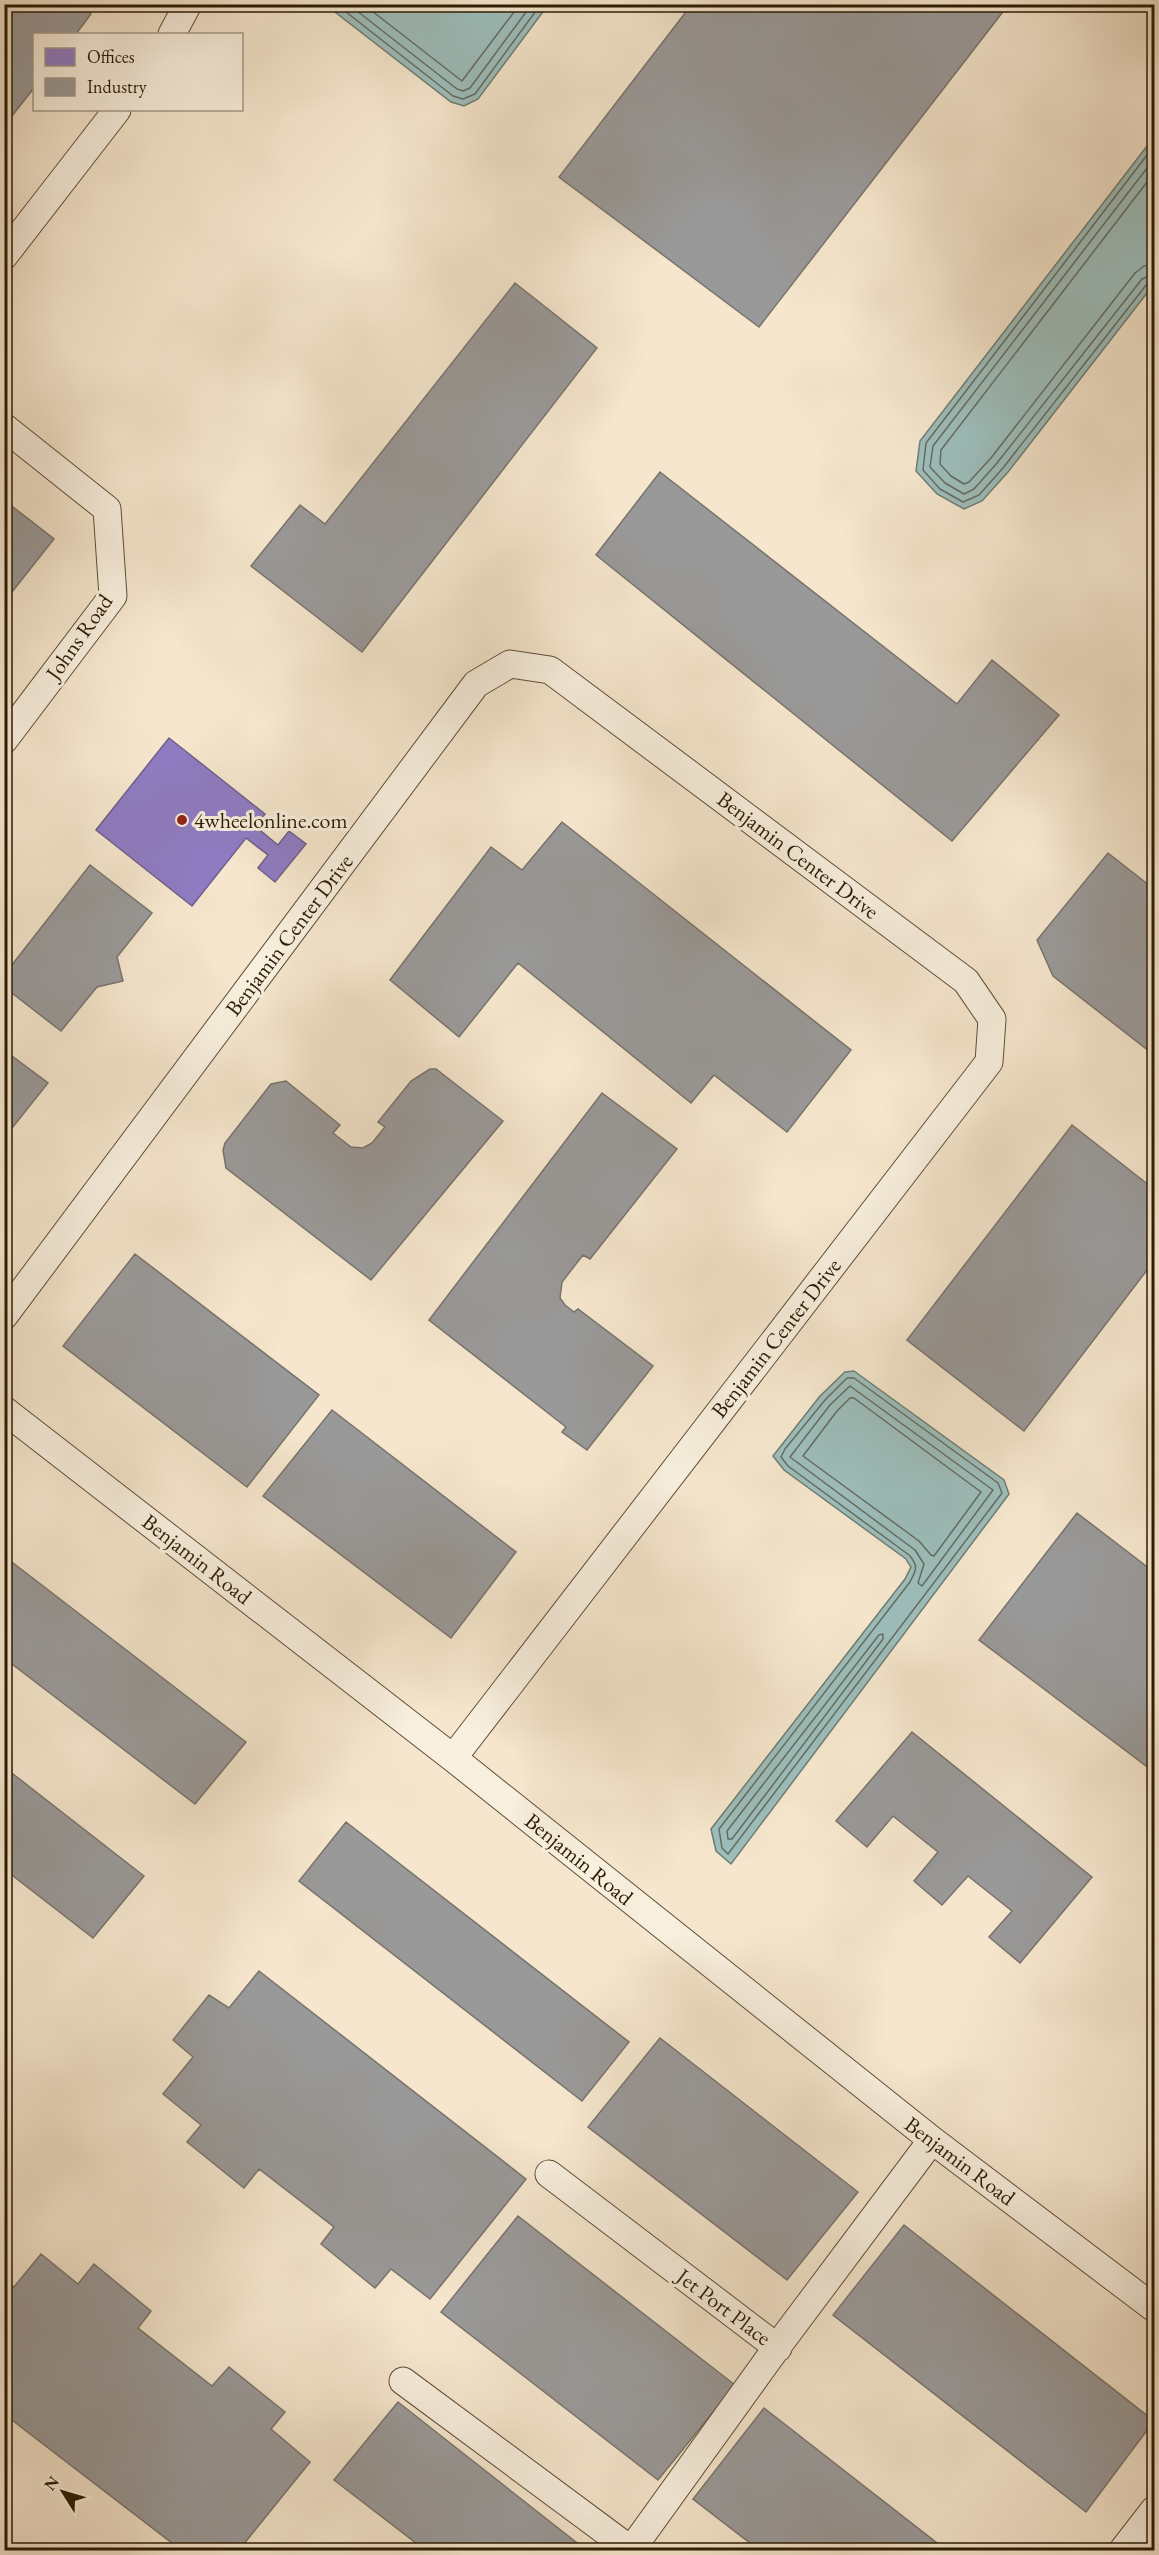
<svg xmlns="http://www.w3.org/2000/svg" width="1159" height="2555" font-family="'EB Garamond',serif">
<rect width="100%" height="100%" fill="#f5e6cd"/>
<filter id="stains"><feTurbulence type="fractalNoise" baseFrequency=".00333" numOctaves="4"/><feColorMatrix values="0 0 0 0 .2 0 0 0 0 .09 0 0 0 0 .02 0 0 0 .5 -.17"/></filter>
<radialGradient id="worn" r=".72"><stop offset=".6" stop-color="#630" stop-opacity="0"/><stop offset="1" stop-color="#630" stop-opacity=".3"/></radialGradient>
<path fill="#9dbebc" stroke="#6f7d72" stroke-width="1.5" d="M326,5h222l-70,94 -14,7 -13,-4z
M1154,137v147l-146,188 -26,29 -18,8 -27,-15 -21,-23 4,-30z
M854,1371l150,109 5,14 -278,370 -15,-13 -5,-22 194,-250 6,-12 -5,-8 -122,-89 -11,-14 47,-60 25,-24z"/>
<path fill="#8e7cc3" stroke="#705f89" stroke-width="1.5" d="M169,738l96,76 -10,12 23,19 11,-14 17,13 -31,38 -17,-14 10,-13 -22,-17 -54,68 -96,-76z"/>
<path fill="#999" stroke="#78736c" stroke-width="1.5" d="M4,4h74l13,10 -15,20h-42v54l-30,38z
M692,4h317l-250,323 -200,-150z
M515,283l82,65 -235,304 -111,-86 49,-61 25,19z
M660,472l297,232 35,-44 67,55 -107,126 -356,-286z
M4,500l50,39 -50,63z
M562,822l289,228 -64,82 -73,-57 -23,28 -173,-140 -59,74 -69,-57 101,-133 31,23z
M1108,853l46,36v166l-101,-79 -16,-36z
M90,865l62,48 -35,44 6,24 -26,6 -36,44 -57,-44v-12z
M4,1050l44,33 -44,55z
M430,1069h6l67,52 -132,159 -145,-112 -3,-18 2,-7 46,-59 15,-3 54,44 -7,8 18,14 12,1 9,-5 13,-16 -7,-5 33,-41z
M602,1093l75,56 -87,110 -7,-4 -21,27 -2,16 5,7 9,7 4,-3 75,57 -66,84 -25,-18 4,-5 -137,-107z
M1072,1125l82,64v72l-130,170 -117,-91z
M135,1254l184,141 -72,92 -184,-141z
M332,1410l184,142 -65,86 -188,-142z
M1077,1513l77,59v200l-175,-132z
M4,1556l242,186 -51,62 -191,-146z
M912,1732l180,145 -72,86 -31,-26 23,-26 -44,-35 -26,29 -28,-24 24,-29 -45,-36 -26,31 -31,-26z
M4,1767l140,109 -51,62 -89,-69z
M346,1822l283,220 -47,59 -283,-220z
M259,1971l267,208 -96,120 -39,-30 -16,19 -54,-44 13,-17 -75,-58 -15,19 -57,-46 14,-17 -38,-31 30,-37 -20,-17 36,-45 20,13z
M660,2038l198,154 -71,88 -199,-153z
M518,2216l217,169 -77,95 -217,-168z
M904,2225l250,196 -68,91 -253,-197z
M41,2254l37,30 16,-20 57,47 -13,17 74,58 17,-19 56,45 -14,17 39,33 -71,88h-58l-177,-136v-134l10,7z
M398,2402l188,148h-161l-91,-70z
M764,2408l182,142h-187l-66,-51z"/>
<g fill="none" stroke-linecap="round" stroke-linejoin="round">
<path stroke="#646c60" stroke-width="1.5" d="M336,4l117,92 10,3 12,-5 66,-90
M348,4l109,85 6,2 7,-3 62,-84
M363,4l99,77 58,-77
M1154,146l-228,297 -3,27 17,19 23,13 16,-7 24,-27 144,-184 7,-3
M1154,159l-221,287 -3,21 15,16 19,11 10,-5 23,-26 145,-184 12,-5
M1154,173l-213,277 -1,14 11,12 13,8 5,-2 22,-24 144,-185 9,-7 10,-2
M847,1378h7l144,105 4,10 -274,361 -6,-6 -3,-19 191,-247c6,-12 9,-16 -1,-27l-121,-89 -7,-9 4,-8 40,-49z
M850,1386l143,104 -71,96 -4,-3 6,-19 -9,-14 -125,-93 40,-52z
M850,1398h4l127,94 -47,64 -3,-1 -12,-14 -116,-85 34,-45z
M883,1634v5l-151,200h-4l-1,-8 152,-196z"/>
<defs>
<path id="minor" d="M172,34l16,-30
M4,256l113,-146
M4,427l103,82 6,87 -109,144
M4,1316l472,-632 34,-20 40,6 416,311 26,38 -3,43 -536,696
M4,1410l449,348 479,382 222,168
M549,2174l229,174
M403,2381l228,169 152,-211 149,-199
M1123,2550l31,-40"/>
</defs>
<use href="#minor" stroke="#5e4e36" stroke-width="29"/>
<use href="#minor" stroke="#f8efde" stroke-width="27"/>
</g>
<circle fill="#8f2418" stroke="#f8efde" stroke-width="2" cx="182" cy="820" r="6"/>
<g text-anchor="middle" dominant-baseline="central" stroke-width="6" stroke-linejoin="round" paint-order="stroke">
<g font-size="22" fill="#2b1b03" stroke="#f8efde">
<text transform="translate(79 637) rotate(-55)">Johns Road</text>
<text transform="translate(798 855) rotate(37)">Benjamin Center Drive</text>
<text transform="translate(289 935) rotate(-53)">Benjamin Center Drive</text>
<text transform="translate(776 1338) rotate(-52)">Benjamin Center Drive</text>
<text transform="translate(197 1559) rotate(38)">Benjamin Road</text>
<text transform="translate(579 1859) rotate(39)">Benjamin Road</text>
<text transform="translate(960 2161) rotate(37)">Benjamin Road</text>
<text transform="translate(724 2307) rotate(37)">Jet Port Place</text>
</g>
<g font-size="22" fill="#2b1b03" stroke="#f8efde" text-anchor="start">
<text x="194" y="820">4wheelonline.com</text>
</g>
</g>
<rect width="1159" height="2555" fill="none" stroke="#f5e6cd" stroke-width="24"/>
<rect x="6" y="6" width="1147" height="2543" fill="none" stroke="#2b1b03" stroke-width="3"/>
<rect x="12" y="12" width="1135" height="2531" fill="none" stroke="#2b1b03" stroke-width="1.5"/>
<rect x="33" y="33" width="210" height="78" fill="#f8efde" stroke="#a69a86" stroke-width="1.5"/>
<rect x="45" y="48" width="30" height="18" fill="#8e7cc3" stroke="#a69a86" stroke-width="1.5"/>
<text x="87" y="63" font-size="18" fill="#2b1b03">Offices</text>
<rect x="45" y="78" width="30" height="18" fill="#999999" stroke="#a69a86" stroke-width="1.5"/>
<text x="87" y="93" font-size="18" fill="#2b1b03">Industry</text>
<g transform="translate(63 2492) rotate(307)" stroke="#f8efde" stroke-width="4.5" paint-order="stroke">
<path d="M0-4.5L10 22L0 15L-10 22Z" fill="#2b1b03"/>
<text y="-9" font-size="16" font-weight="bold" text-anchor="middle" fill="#2b1b03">N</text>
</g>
<rect width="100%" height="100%" filter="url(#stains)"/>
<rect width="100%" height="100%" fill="url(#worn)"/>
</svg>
